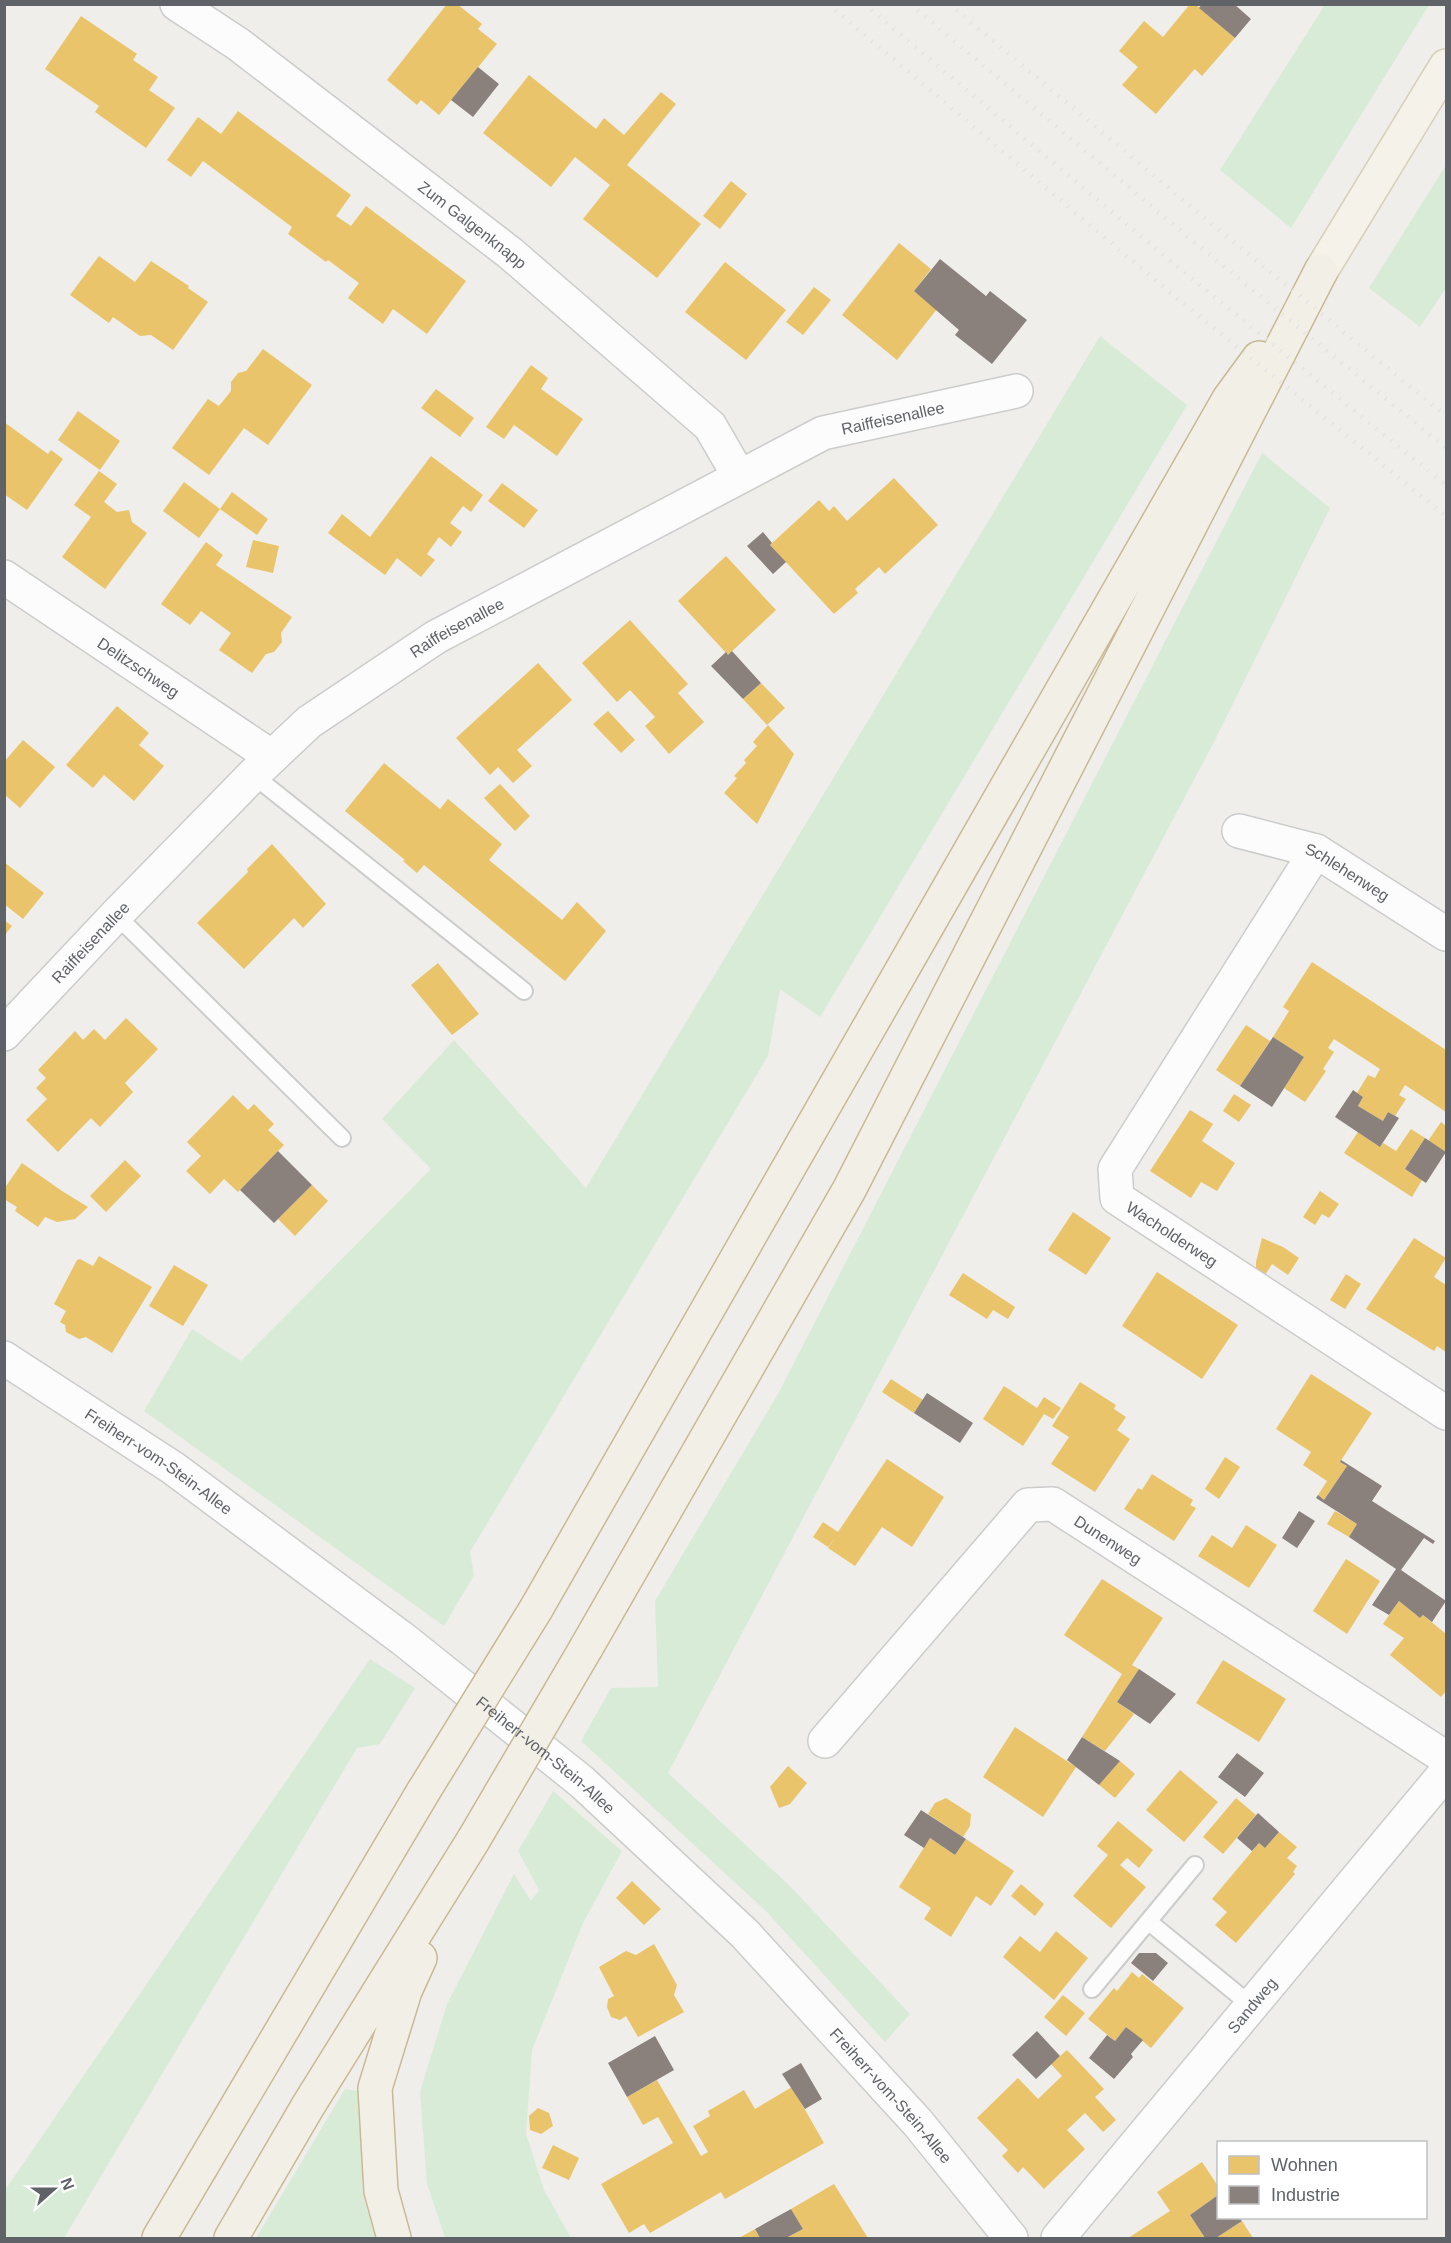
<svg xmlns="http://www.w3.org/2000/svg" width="1451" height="2243" font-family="Arial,sans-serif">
<rect width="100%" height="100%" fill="#efeeea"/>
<path fill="#d8ebd6" d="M1325,5h104l-138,223 -71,-58z
M1446,165v123l-26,39 -51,-39z
M1100,336l87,69 -367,612 -40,-28 -12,67 -298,496 4,23 -30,51 -300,-215 48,-82 49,32 190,-192 -49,-50 72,-79 132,148z
M1262,453l68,55 -116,234 -546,1031 121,112 121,129 -25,28 -119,-131 -185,-170 30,-53 47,-1 -3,-86 123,-207z
M370,1659l45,29 -35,56 -23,4 -293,490h-59v-48z
M553,1791l69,60 -39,72 -51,127 -6,84 18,56 27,48h-126l-18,-54 -7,-92 27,-88 67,-130 17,27 8,-11 -21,-39z
M345,2089l13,2 5,105 13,42h-120z"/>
<path fill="#e9c46a" d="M447,4h10l25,20 -4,5 19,15 -58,71 -18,-15 -4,5 -30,-25z
M1190,4h5l40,34 -33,38 -7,-7 -3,3 -36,42 -34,-29 16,-18 -19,-16 25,-30 19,16z
M81,16l56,38 -4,6 25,17 -9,13 26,18 -29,40 -51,-36 4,-6 -54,-37z
M529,75l67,54 8,-11 20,17 37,-43 15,12 -49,61 74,59 -44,54 -74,-59 27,-34 -35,-28 -24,30 -68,-54z
M238,111l113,84 -15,21 15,10 15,-20 100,75 -39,53 -34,-25 -10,15 -35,-26 11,-15 -31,-23 -2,2 -38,-28 4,-7 -89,-66 -12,16 -24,-17 31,-43 23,17z
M731,181l16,13 -27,35 -17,-13z
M899,243l32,26 -17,22 23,18 -40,51 -55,-45z
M99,256l36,26 16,-21 38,25 -1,2 20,14 -35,48 -22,-15 -11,1 -27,-19 -4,6 -39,-28z
M725,262l61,48 -40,50 -61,-48z
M814,287l17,13 -28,35 -17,-13z
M263,349l49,36 -44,60 -24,-17 -35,47 -37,-27 36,-49 11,7 12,-15v-9l7,-9 8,-2z
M531,365l17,13 -7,11 42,30 -26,37 -43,-31 -10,14 -18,-12z
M436,389l38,29 -14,19 -39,-29z
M78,411l42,30 -20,29 -42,-30z
M4,422l44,32 3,-4 12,9 -36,51 -23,-16z
M431,456l52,39 -12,17 -8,-6 -13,17 12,9 -11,15 -12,-10 -12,17 8,6 -14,17 -24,-19 -12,17 -57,-42 14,-19 28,23z
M99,471l18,13 -13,18 13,10 12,-2 3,12 15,11 -42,56 -43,-32 29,-40 -17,-12z
M894,478l44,47 -53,49 -6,-7 -24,22 3,4 -24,21 -64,-69 49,-45 10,11 5,-5 13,15z
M184,482l36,27 12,-17 36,27 -11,16 -37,-26 -21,29 -36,-27z
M502,483l36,27 -14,18 -36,-27z
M253,540l26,6 -6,27 -27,-6z
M206,542l17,13 -7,10 76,52 -11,16 1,9 -8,10 -8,2 -14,19 -33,-23 12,-17 -30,-22 -11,14 -29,-21z
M726,556l50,54 -48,45 -50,-54z
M630,620l58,64 -10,9 26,29 -35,32 -24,-28 10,-9 -25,-27 -13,12 -35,-39z
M538,663l34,37 -55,50 15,16 -19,17 -15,-16 -8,8 -34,-37z
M761,683l24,25 -18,17 -24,-26z
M117,706l32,27 -10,12 25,21 -30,35 -30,-26 -11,13 -27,-23z
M608,711l27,29 -14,13 -28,-29z
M768,725l26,29 -37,70 -33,-31 13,-15 -3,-2 12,-13 -2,-3 13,-14 -4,-4z
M23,740l32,27 -35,41 -16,-14v-32z
M384,763l56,46 8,-10 54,45 -13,16 73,60 15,-18 29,29 -41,50 -141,-116 -7,8 -14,-12 2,-1 -60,-49z
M500,784l30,32 -15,15 -31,-33z
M272,844l54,60 -23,24 -9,-10 -50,51 -47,-46 51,-51 -1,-3z
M4,862l40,31 -21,26 -19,-15z
M4,920l8,6 -8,10z
M1312,962l134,88v62l-41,-27 -6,10 7,4 -11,17 -7,-4 -5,9 -25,-15 5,-9 -6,-4 11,-18 7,3 5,-9 -46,-30 -6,9 6,4 -11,17 3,2 -21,31 -21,-14 20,-31 -31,-20 16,-26 -6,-4z
M438,963l41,51 -27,21 -41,-50z
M126,1018l32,31 -33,34 8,9 -33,35 -9,-9 -33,34 -32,-32 21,-21 -11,-11 10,-10 -8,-8 37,-39 8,9 11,-11 11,11z
M1246,1025l24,16 -30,45 -24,-16z
M1234,1094l17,11 -12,17 -16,-11z
M233,1095l15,15 6,-6 20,20 -6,6 16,15 -46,47 -14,-13 -14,15 -24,-23 15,-15 -14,-14z
M1190,1110l23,14 -11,17 33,22 -18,28 -16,-9 -10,16 -41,-27z
M1441,1122l5,4v26l-18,-11z
M1411,1129l14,9 -20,31 17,11 -10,17 -68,-44 14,-21 22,15 3,-4 13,8z
M125,1160l16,16 -35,36 -16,-16z
M22,1163l40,28 26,16 -13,12 -18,3 -12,-5 -7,10 -23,-16 2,-4 -13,-8v-10z
M312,1185l16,16 -33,35 -17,-17z
M1320,1191l19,13 -10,14 -7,-4 -7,11 -12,-8z
M1073,1212l38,26 -25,37 -38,-25z
M1262,1238l21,9 16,11 -11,17 -16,-11 -7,11 -9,-6v-7z
M1414,1238l32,20 -12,19 12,8v67l-9,-6 -3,5 -68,-42z
M99,1256l53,31 -40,66 -26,-16 -7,2 -13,-7 -1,-7 -5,-3 6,-11 -12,-7 23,-44 3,-1 13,7z
M174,1265l34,20 -25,41 -34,-20z
M1157,1272l81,53 -36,54 -80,-53z
M963,1273l52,34 -7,12 -15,-9 -6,9 -38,-24z
M1346,1274l15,10 -16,25 -15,-9z
M1311,1374l61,39 -32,49 7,4 -23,34 -6,-5 9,-14 -24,-16 8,-13 -35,-23z
M891,1379l32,21 -9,13 -32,-21z
M1080,1382l36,23 -2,4 12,8 -9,13 13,9 -35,53 -44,-28 18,-27 -17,-11z
M1004,1386l33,22 7,-11 17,11 -8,11 -9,-5 -21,32 -40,-27z
M1225,1457l15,10 -21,32 -14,-10z
M887,1459l57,38 -32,50 -30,-20 -27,39 -27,-18 7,-10 -7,9 -15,-10 10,-15 15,10z
M1152,1474l41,26 -3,5 6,3 -22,33 -50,-32 14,-21 4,2z
M1335,1511l22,13 -8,13 -22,-13z
M1246,1525l31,20 -28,43 -51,-32 14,-21 20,13z
M1346,1559l34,22 -33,53 -34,-23z
M1102,1579l61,39 -31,47 7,4 -22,33 17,12 -29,37 -23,-14 40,-63 -58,-39z
M1399,1601l21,17 3,-3 23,19v57l-5,6 -51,-42 14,-17 -21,-14z
M1223,1660l63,39 -27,43 -63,-39z
M1015,1727l61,40 -33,50 -60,-40z
M1120,1761l15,13 -20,24 -16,-13z
M788,1766l19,17 -17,21 -11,4 -9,-21z
M1180,1770l38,32 -34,40 -38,-32z
M946,1798l25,16 -1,12 -7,11 -35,-23 7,-11z
M1236,1798l20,17 -33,39 -20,-17z
M1118,1821l35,29 -14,18 -12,-10 -7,7 26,22 -35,41 -38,-32 35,-41 -11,-9z
M1279,1832l18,15 -10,11 10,8 -4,6 2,2 -59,69 -21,-18 12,-13 -15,-13 47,-56 6,5z
M930,1838l25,17 11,-16 48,32 -23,35 -15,-10 -25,41 -27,-18 7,-11 -32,-21z
M632,1881l29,28 -17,16 -28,-27z
M1021,1884l23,20 -9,12 -24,-20z
M1056,1931l32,27 -34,42 -51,-43 17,-21 20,16z
M654,1944l23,41 -3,10 10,17 -46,25 -12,-21 -6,4 -9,-3 -4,-10 1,-8 6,-3 -15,-29 27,-16 10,4z
M1132,1972l7,6 3,-4 42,34 -33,40 -25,-21 -11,14 -27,-22 26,-31 3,3z
M1063,1995l22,18 -19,23 -22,-19z
M1067,2050l37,39 -9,8 21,23 -13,12 -18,-19 -18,17 18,19 -41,40 -21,-22 -5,6 -16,-17 6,-6 -31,-32 41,-40 20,21 24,-23 -11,-12z
M657,2080l44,76 7,-4 -15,-26 17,-10 -2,-5 36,-21 11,19 37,-22 32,56 -99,56 -4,-7 -71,41 -6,-9 -15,9 -28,-49 72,-41 -15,-26 -15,8 -16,-28z
M538,2108l11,5 4,13 -12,8 -11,-4 -1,-14z
M553,2145l26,13 -10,22 -27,-12z
M1202,2162l16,24v9l-28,20 15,23h-77l42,-27 -13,-19z
M834,2184l34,54h-82l17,-9 -12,-20z
M1242,2221l11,17h-37z
M755,2229l5,9h-21z"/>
<path fill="#8a817c" d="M1202,4h32l17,15 -16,19 -36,-30z
M478,67l21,17 -26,33 -22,-17z
M940,259l46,37 4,-5 37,29 -35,44 -37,-29 4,-5 -45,-39z
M763,532l9,11 -2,2 16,17 -13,12 -26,-28z
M732,651l29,32 -18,16 -32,-33 15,-14 2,3z
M1273,1037l31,20 -32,50 -32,-21z
M1353,1090l10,7 -5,9 25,15 5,-9 11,6 -19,29 -45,-30z
M1425,1138l21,14 -20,31 -21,-14z
M278,1151l34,34 -38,38 -34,-33z
M927,1393l46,30 -13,20 -46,-30z
M1341,1460l41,26 -10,15 63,40 -2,3 -9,-6 -23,32 45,31 -14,21 -9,-7 -3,3 -21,-17 -10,14 -17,-10 24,-36 -47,-32 8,-13 -41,-26 2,-3 6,5 23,-34 -7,-4z
M1299,1511l16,10 -18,27 -15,-10z
M1139,1669l37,25 -26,30 -33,-22z
M1082,1737l38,24 -21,24 -32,-25z
M1237,1753l27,20 -19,24 -27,-20z
M921,1810l45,29 -11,16 -25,-17 -6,10 -20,-13z
M1258,1813l21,19 -14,16 -6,-5 -7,8 -15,-13z
M1139,1953h17l12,10 -15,18 -22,-18z
M1126,2027l17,13 -12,14 2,3 -19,22 -25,-21 18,-23 8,6z
M1037,2031l23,25 -24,23 -24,-24z
M655,2036l19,34 -47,27 -19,-34z
M801,2063l21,36 -17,10 -23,-35z
M1218,2195v22l21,1 3,3 -26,17h-11l-15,-23z
M791,2209l12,20 -17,9h-26l-5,-9z"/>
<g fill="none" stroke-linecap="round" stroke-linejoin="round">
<defs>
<path id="service" d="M253,775l271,216
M116,915l226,223
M1149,1922l103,84
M1092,1989l103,-124"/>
<g id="minor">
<path id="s1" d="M177,4l61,40 272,209 200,173 29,50"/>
<path id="s2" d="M4,577l268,180"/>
<path id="s3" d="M1239,831l77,20 130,83"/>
<path id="s4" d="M1316,851l-201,318 2,29 329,215"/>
<path id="s5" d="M4,1034l112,-119 137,-140 56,-53 127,-85 387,-204 193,-42"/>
<path id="s6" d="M4,1358l169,110 230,171 179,143 163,152 173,189 93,115"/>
<path id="s7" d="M825,1741l203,-236 25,-1 393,254"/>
<path id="s8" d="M1058,2238l388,-466"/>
</g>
<path id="primary" d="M1321,271l125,-205"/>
<path id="trunk" d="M536,1609l693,-1210 30,-41
M586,1648l263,-458 472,-919
M159,2238l264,-446
M231,2238l77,-132 166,-267
M394,2238l-13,-47 -6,-103 30,-97 15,-33"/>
</defs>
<use href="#service" stroke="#cbcccc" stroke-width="20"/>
<use href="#minor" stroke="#cbcccc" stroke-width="36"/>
<use href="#primary" stroke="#d7ceb8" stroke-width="36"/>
<use href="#trunk" stroke="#c8b996" stroke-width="36"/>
<use href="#service" stroke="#fdfcfc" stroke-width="16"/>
<use href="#minor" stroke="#fdfcfc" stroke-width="33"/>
<use href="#primary" stroke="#f4f2e9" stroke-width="33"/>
<use href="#trunk" stroke="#f2f0e6" stroke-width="33"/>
<path stroke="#e4e4e4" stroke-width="4.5" stroke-dasharray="1.5 8" stroke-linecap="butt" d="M828,4l345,291 273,221
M864,4l322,270 260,211
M910,4l290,243 246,201
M949,4l264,221 233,191"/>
<defs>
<path id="trunk-bridge" d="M423,1792l113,-183
M474,1839l112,-191"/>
</defs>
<use href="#trunk-bridge" stroke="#c8b996" stroke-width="36" stroke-linecap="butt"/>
<use href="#trunk-bridge" stroke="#f2f0e6" stroke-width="33"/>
</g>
<g text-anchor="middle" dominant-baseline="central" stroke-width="6" stroke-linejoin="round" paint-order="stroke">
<g font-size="16" fill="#5f6368" stroke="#fff">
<text stroke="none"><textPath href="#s1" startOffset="369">Zum Galgenknapp</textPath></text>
<text stroke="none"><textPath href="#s5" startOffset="1098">Raiffeisenallee</textPath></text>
<text stroke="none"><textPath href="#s5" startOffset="612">Raiffeisenallee</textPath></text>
<text stroke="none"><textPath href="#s2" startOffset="162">Delitzschweg</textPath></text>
<text stroke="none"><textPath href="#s3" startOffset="117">Schlehenweg</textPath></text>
<text stroke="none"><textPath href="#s5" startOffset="126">Raiffeisenallee</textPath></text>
<text stroke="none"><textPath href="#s4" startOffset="471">Wacholderweg</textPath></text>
<text stroke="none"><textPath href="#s6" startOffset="186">Freiherr-vom-Stein-Allee</textPath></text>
<text stroke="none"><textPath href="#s7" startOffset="402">Dunenweg</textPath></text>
<text stroke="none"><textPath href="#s6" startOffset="672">Freiherr-vom-Stein-Allee</textPath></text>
<text stroke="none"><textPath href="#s8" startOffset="303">Sandweg</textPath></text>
<text stroke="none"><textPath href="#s6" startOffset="1158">Freiherr-vom-Stein-Allee</textPath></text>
</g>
</g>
<rect width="1451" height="2243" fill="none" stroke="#5f6368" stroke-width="12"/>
<rect x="1217" y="2141" width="210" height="78" fill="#ffffff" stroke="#bfc1c3" stroke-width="1.5"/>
<rect x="1229" y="2156" width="30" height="18" fill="#e9c46a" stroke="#bfc1c3" stroke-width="1.5"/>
<text x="1271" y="2171" font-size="18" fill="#5f6368">Wohnen</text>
<rect x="1229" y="2186" width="30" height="18" fill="#8a817c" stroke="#bfc1c3" stroke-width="1.5"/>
<text x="1271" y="2201" font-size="18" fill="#5f6368">Industrie</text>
<g transform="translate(54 2189) rotate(69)" stroke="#ffffff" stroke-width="4.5" paint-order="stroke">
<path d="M0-4.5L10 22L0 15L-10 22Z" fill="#5f6368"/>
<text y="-9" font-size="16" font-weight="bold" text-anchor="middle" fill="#5f6368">N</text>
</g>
</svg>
